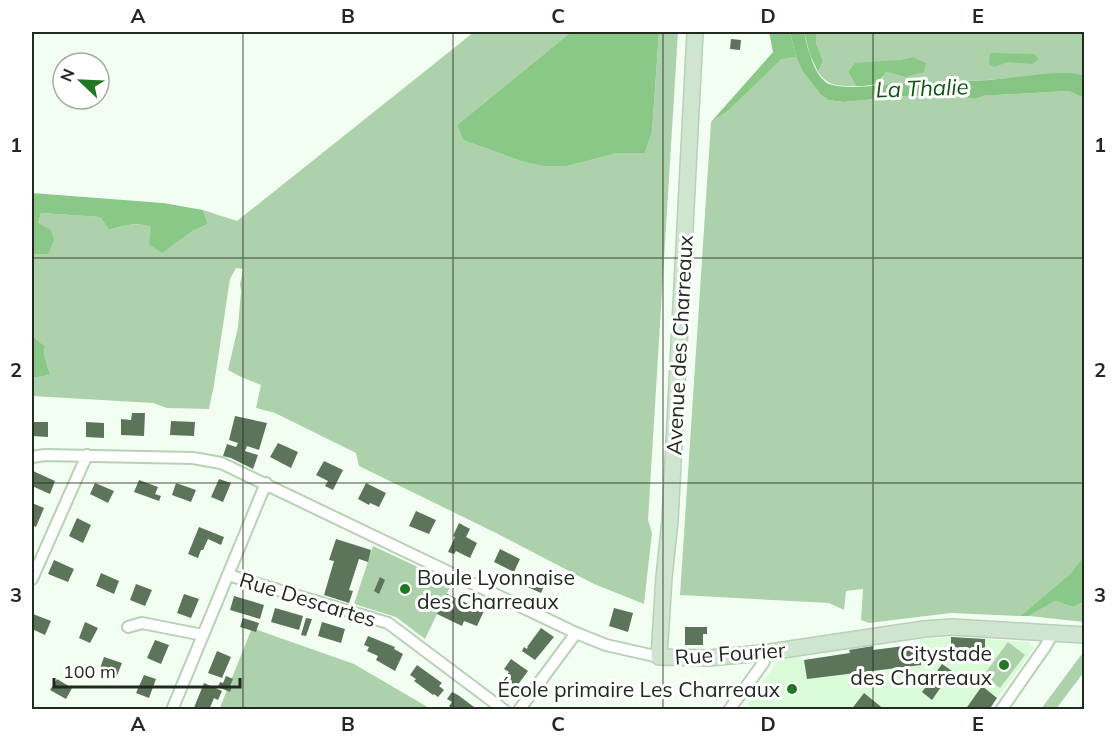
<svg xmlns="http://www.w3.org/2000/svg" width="1116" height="741" font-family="Mulish,sans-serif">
<rect width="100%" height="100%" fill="#f3fef2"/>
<path fill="#dafbd8" d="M951,637l78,5 5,6 -45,61 -240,1 -1,-9 33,-44 17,-1 6,4 45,-7 1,-3 23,-4 1,4 45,-6 1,-5z"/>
<path fill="#add2ab" d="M474,32h97l-114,93 6,15 58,21 46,5 51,-13h27l7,-21 7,-100h19l-30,488 4,13 -8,71 -50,-20 -100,-52 -135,-66 -3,-13 -81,-40 -19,-5 5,-23 -20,-8 -13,-7 10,-43 3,-36 -1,-7 3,-15 -7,-1 -6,11 -16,106 -5,24 -42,-1 -14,-5 -121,-7v-18l18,-3 -6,-21 1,-8 -13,-10v-82h16l-10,-31 3,-10 59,4 9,13 19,-5 16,-1 7,3 41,4 16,-7 -5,-14 34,11z
M816,32h268v43l-18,-2 -79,7 -115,6 10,-7 4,-7 19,5 7,-20 -64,15 8,14c-18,0 -27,1 -38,-14l5,-11 -7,-18z
M796,57l7,15 18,23 8,5 14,2 65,-6 56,1 11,2 12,-4h9l73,-4 15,7v458l-14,18 -50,42 -69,-3 -82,10 -8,-3 2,-31 -17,2 -2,19 -15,-7 -149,-8 31,-473 17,-11 53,-53z
M373,546l79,37 -27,56 -29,-22 -42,-13z
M1055,601l18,6 11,-5v20l-55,-6z
M252,628l102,36 77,45 -212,1z
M1008,642l17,13 -25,33 -17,-12z
M1084,651v21l-28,37h-15z"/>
<path fill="#8ac887" d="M571,32h88l-7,100 -7,21h-27l-51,13h-23l-23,-5 -58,-21 -6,-15z
M769,32h21l6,25 -15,2 -53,52 -17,11 62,-70z
M804,32h12v11l7,18 -5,11 -8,-17z
M990,53l44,1 5,5 -7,5 -25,-2 -12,5 -6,-2z
M912,57l14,6 -2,9 -19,5 -19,-5c-8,14 -15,14 -30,14l-8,-14 7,-9 44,-3z
M32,193l131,10 40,7 5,14 -16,7 -30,22 -13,-9 2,-17c-13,-6 -28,-1 -42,3l-9,-13 -59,-4 -3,10 13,7 3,10 -6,14h-16z
M32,336l13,10 -1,8 6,21 -18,3z
M1084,556v46l-11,5 -18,-6 -26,15h-9l50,-42z"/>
<path fill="#86c483" d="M790,32h14c3,14 10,45 25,52 15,6 52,1 68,0 31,-2 61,-2 92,-4 26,-2 56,-8 82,-7l13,2v23l-15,-7 -73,4h-9l-12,4 -11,-2 -56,-1 -65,6 -14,-2 -8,-5 -18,-23 -7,-15z"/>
<path fill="#5c745a" d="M731,39l10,1 -1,10 -10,-1z
M132,413h13l-1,23 -23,-1v-16l10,1z
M235,416l32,7 -8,27 -12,-4 -2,5 13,4 -5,14 -22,-11 -8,-2 4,-12 9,3 2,-4 -9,-3z
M171,421l24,1 -1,14 -24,-1z
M32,422h16v15l-16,-1z
M86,422l18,1v15l-18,-1z
M278,443l20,9 -7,16 -21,-11z
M324,461l19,9 -10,20 -8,-4 3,-5 -12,-6z
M33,471l22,10 -5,13 -18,-8z
M219,479l12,4 -8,19 -12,-5z
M139,480l19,7 -3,7 6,2 -2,5 -25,-9z
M95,483l19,8 -6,12 -18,-9z
M176,483l20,7 -5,12 -19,-7z
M366,483l20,10 -7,14 -9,-4 -1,2 -11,-6z
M32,503l12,5 -8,19 -4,-2z
M416,511l20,9 -7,14 -20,-8z
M77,518l14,7 -8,18 -14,-7z
M459,523l11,6 -4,8 11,6 -7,15 -14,-7 -2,3 -6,-2 7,-15 -2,-1z
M199,527l25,10 -3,8 -13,-6 -5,11h-2l-3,8 -10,-4z
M336,539l35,11 -3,12 -9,-3 -10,31 4,1 -4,12 -25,-8 10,-34 -5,-1z
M500,549l20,10 -6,13 -20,-10z
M54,560l20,9 -6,13 -20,-8z
M530,571l17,8 -6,14 -18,-8z
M101,573l18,8 -5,13 -18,-8z
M380,577l5,3 -6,14 -5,-3z
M136,584l16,6 -7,16 -15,-6z
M184,594l15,5 -8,19 -14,-5z
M447,594l37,17 -7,15 -13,-5 -2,5 -25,-12z
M234,596l30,9 -4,14 -30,-9z
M275,608l28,8 -4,14 -28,-8z
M614,608l19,5 -5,19 -19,-6z
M33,614l18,7 -6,14 -13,-6v-11z
M243,618l16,5 -3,9 -16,-5z
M306,618l6,1 -6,17 -5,-1z
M85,622l13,6 -8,15 -11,-5z
M322,622l23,7 -4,14 -23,-7z
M685,627h22v7h-4v11h-18z
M541,628l13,9 -19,23 -13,-9 2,-4 3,2 1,-2h-1z
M368,636l27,11 -1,2 9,5 -8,17 -19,-11 2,-4 -11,-5 2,-4 -5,-2z
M951,637l34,2v17h-34z
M155,640l14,5 -8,19 -14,-6z
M920,644l1,21 -114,14 -3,-19 46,-7 -1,-3 24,-4v4z
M217,651l14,6 -9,21 -14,-5z
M104,657l18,6 -6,15 -17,-7z
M511,659l17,12 -17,23 -12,-8 10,-14 -5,-3z
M942,664l10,7 -20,29 -10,-8z
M417,665l25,18 -3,3 5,4 -6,7 -4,-3 -1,1 -19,-14 2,-2 -6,-4z
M144,675l12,4 -7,19 -13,-5z
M226,676l7,3 -3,7 2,1 -2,5 -12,-5 2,-5 3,1z
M57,679l15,9 -6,11 -16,-9z
M204,683l18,8 -4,9 -4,-2 -5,12h-16z
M982,686l15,12 -8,12h-24z
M452,692l6,3 20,15h-25l-4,-4 3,-4 -5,-3z
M864,693l21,17h-34z"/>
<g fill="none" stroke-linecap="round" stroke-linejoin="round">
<defs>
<path id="minor" d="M32,457l13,-2 148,3 28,5 355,170 30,12 53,12
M228,575l160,48 116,87
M32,579l55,-124
M128,627l14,-4 61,12
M172,710l94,-227
M519,710l57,-77
M729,710l35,-48 -2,-9
M1001,710l44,-63 5,-9 1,-5"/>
<path id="secondary" d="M695,32l-25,489 -6,56 -5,80 50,1 53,-5 162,-24 28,-2 132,8"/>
</defs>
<use href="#minor" stroke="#b7d1b5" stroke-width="14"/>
<use href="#secondary" stroke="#b7d1b5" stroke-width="18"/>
<use href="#minor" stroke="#fff" stroke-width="10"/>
<use href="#secondary" stroke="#d0e5d0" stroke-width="15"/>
</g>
<path fill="none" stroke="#202a1f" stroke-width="1.5" stroke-opacity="0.55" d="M243,32v678M453,32v678M663,32v678M873,32v678M32,258h1052M32,483h1052"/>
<g fill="#217724" stroke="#fff" stroke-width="2">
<circle cx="405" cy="589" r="6"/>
<circle cx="1004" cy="665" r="6"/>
<circle cx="792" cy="689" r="6"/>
</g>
<g text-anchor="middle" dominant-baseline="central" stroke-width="6" stroke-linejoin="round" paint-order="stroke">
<g font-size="21" fill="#202a1f" stroke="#fff">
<text transform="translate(679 345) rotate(-87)">Avenue des Charreaux</text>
<text transform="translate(308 599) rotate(17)">Rue Descartes</text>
<text transform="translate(730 653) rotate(-4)">Rue Fourier</text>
</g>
<g font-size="21" fill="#202a1f" stroke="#fff" text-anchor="end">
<text x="417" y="577" text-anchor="start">Boule Lyonnaise<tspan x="417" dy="24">des Charreaux</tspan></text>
<text x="992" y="653">Citystade<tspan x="992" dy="24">des Charreaux</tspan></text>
<text x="780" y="689">École primaire Les Charreaux</text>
</g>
<g font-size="22" font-style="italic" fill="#125215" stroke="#fff">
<text transform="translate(922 88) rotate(-2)">La Thalie</text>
</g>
</g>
<rect width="1116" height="741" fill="none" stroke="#ffffff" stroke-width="66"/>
<g transform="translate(81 81) rotate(293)"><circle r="28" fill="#ffffff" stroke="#a6aaa5" stroke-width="1.5"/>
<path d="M0-4.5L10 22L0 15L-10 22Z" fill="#217724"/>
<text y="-9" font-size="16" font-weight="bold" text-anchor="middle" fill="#202a1f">N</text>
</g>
<path d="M54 678v9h186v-9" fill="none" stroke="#202a1f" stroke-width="3"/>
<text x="63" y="678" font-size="18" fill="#202a1f" stroke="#ffffff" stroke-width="4.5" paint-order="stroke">100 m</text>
<rect x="33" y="33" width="1050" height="675" fill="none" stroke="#202a1f" stroke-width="2"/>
<g font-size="20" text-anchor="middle" font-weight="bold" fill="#202a1f">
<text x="138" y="23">A</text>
<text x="348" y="23">B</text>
<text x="558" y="23">C</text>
<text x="768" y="23">D</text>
<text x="978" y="23">E</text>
<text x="16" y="152">1</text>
<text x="1100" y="152">1</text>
<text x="16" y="377">2</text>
<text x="1100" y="377">2</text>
<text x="16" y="602">3</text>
<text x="1100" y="602">3</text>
<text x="138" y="731">A</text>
<text x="348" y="731">B</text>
<text x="558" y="731">C</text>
<text x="768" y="731">D</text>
<text x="978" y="731">E</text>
</g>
</svg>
